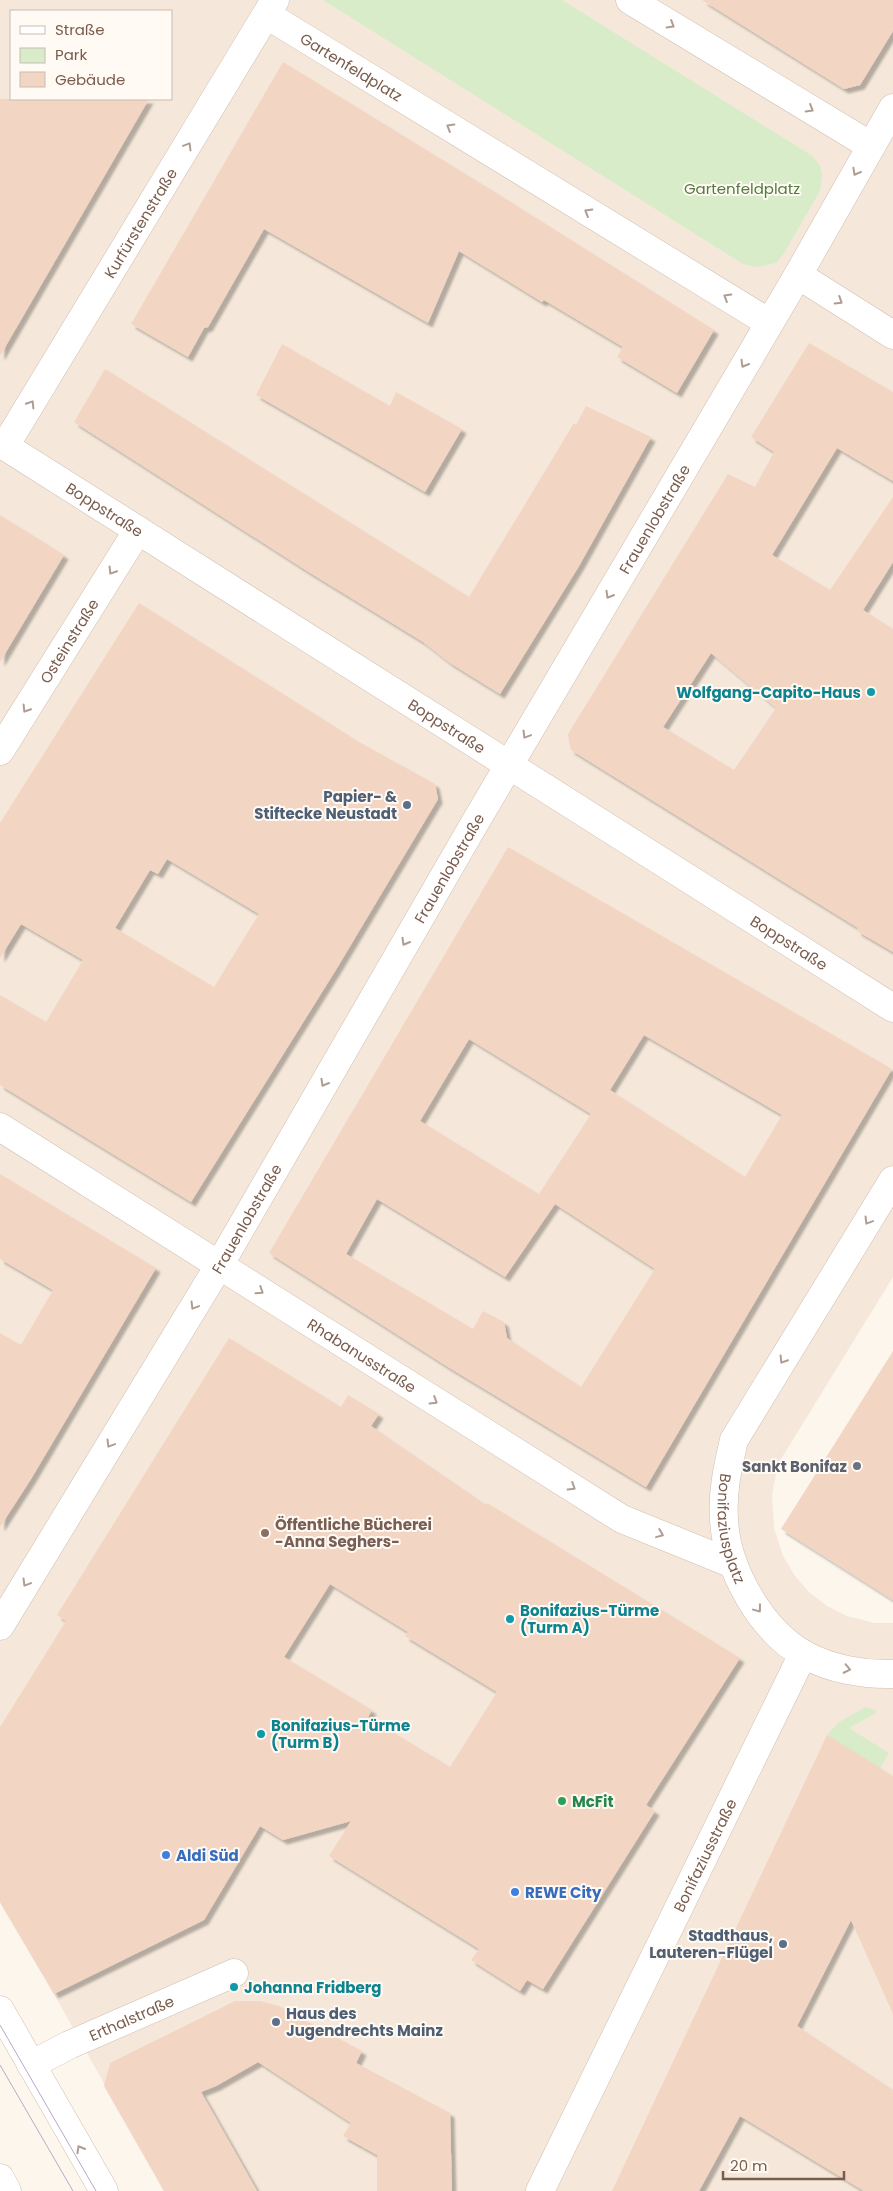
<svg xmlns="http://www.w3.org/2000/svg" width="893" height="2191" font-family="Poppins,sans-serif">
<defs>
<filter id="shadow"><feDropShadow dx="4.5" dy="4.5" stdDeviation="1" flood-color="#0004"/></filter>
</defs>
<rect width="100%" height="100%" fill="#fdf6ec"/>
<path fill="#f5e8da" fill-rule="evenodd" d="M0,0h893v1277l-115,187 -6,31 2,33 9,28 12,20 14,16 18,14 20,10 27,7h19v568h-729l-110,-197 -54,-91zM11,11h160v88h-160z"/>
<path fill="#d8ecc9" d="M323,0h239l249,155 9,10 2,10 -2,16 -36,62 -8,10 -18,4 -15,-3z
M866,1707l10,3v3l-27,15 40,25 -9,15 -53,-33 12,-13z"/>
<path fill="#f3d5c3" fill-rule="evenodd" filter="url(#shadow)" d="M702,0h191v31l-33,54 -16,4z
M283,62l215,132 216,136 -37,63 -60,-36 6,-10 -79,-47 -2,2 -83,-51 -31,72 -164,-94 -56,98 -4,1 -16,29 -57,-33z
M0,99h149l-149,257z
M809,343l84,49v89l-56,-33 -65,107 58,35 63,-93v65l-30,48 30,19v323l-36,-21 1,-3 -287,-178 -2,-8 -1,-8 160,-260 27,13 19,-35 -23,-15zM711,653l65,55 -42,62 -71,-43z
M282,344l108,62 6,-14 66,37 -37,63 -169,-97z
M105,369l364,228 105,-174 2,2 10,-19 65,31 -72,129 -79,128 -50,-31 -27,-21 -116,-71 -233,-149z
M0,515l64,40 -64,107z
M139,603l220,139 76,42 3,15 -101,169 -146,234 -191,-117v-90l46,27 37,-62 -62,-36 -21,34v-135zM167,859l92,55 -45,73 -99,-59 35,-58 8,4z
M508,847l384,222 -246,418 -198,-120 -179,-114zM644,1035l138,80 -37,62 -135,-87zM469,1039l122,75 -52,80 16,10 -135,-83zM377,1199l128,78 50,-73 100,65 -74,118 -74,-49 -3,-16 -21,-11 -10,18 -127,-75z
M0,1174l156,94 -125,211 -31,48v-194l21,12 32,-55 -53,-31z
M229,1338l112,69 7,-12 31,19 -8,12 115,79 1,-2 253,155 -94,147 9,6 -112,178 -16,-9 -7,11 -49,-31 8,-11 -150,-93 22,-35 -68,19 -23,-14 -56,94 -150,74 -54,-92v-175l66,-106 -9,-6zM330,1584l78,48 -3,4 92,56 -47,75 -82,-50 4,-7 -88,-53z
M893,1351v249l-112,-71z
M827,1735l66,41v238l-42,-94 -54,106 96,64v101h-29l-124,-75 -41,75h-87z
M235,2001h25l19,5 83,45 -6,12 94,50 2,78h-75v-36l-34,-19 8,-13 -93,-61 -42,24 -15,6 56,99h-93l-60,-105 6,-23z"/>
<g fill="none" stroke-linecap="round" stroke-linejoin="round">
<defs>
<g id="minor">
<path d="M630,0l241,146"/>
<path id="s1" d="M267,15l501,307"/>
<path d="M798,275l95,60"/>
<path id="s2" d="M5,446l270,-446"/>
<path id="s3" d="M0,751l138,-221"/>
<path id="s4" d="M0,1127l622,392 111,45"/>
<path id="s5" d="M893,1180l-159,260c-6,26 -12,51 -10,79 2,49 37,112 81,136 26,14 59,20 88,19"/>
<path id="s6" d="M0,1626l220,-362 256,-443 322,-546 95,-167"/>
<path d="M0,2010l104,181"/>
<path id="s7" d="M31,2065l38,-20 165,-72"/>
<path d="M0,2178l7,13"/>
<path id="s8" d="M540,2191l263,-537"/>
</g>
<g id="tertiary">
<path id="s9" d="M0,443l893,565"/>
</g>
</defs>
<use href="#minor" stroke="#d1beb0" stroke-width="29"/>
<use href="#tertiary" stroke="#d1beb0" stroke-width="29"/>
<use href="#minor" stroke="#fff" stroke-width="28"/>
<use href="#tertiary" stroke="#fff" stroke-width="28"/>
<path stroke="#b9a8c9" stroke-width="1" d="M0,2025l96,166
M0,2065l73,126"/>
</g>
<defs><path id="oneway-chevron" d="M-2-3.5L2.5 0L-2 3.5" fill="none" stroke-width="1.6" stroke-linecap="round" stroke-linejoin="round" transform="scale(1.25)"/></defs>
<g stroke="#af9d94">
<use href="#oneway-chevron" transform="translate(671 25) rotate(31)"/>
<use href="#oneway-chevron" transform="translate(810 109) rotate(31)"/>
<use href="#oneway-chevron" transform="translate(450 127) rotate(-149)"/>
<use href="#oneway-chevron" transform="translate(188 146) rotate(-59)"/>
<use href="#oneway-chevron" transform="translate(856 172) rotate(119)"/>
<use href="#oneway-chevron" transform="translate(588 212) rotate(-149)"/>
<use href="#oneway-chevron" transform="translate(727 297) rotate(-149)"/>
<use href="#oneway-chevron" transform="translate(839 301) rotate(32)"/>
<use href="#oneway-chevron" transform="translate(744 364) rotate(120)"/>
<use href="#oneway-chevron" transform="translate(31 404) rotate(-58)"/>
<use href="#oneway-chevron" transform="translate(112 571) rotate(122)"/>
<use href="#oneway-chevron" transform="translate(609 595) rotate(120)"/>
<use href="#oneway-chevron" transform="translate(26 709) rotate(122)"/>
<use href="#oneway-chevron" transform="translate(526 735) rotate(121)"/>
<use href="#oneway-chevron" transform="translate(405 942) rotate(120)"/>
<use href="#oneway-chevron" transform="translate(324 1083) rotate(120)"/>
<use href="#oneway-chevron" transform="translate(868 1221) rotate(121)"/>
<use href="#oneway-chevron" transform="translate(260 1291) rotate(33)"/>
<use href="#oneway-chevron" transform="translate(194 1306) rotate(121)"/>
<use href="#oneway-chevron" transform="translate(783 1360) rotate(122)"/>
<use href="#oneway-chevron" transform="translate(434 1401) rotate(32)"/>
<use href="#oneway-chevron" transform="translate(110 1444) rotate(121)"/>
<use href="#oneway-chevron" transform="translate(572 1487) rotate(32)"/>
<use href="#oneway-chevron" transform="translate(660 1534) rotate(22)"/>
<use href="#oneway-chevron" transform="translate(26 1583) rotate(121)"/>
<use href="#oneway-chevron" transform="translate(758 1609) rotate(53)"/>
<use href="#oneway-chevron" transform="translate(847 1669) rotate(12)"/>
<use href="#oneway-chevron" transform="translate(80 2149) rotate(-120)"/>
</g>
<g fill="#0f9aa8" stroke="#fffaf3" stroke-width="2">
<circle cx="871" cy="692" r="5"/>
<circle cx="510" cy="1619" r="5"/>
<circle cx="261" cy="1734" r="5"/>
<circle cx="234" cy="1987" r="5"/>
</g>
<g fill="#5c6f8a" stroke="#fffaf3" stroke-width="2">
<circle cx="407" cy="805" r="5"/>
<circle cx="783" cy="1944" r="5"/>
<circle cx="276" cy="2022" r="5"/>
</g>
<circle fill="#6b7280" stroke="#fffaf3" stroke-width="2" cx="857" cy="1466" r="5"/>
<circle fill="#8d6e63" stroke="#fffaf3" stroke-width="2" cx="265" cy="1533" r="5"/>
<circle fill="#2e9e5b" stroke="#fffaf3" stroke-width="2" cx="562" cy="1801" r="5"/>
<g fill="#3f7fe0" stroke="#fffaf3" stroke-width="2">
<circle cx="166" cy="1855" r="5"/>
<circle cx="515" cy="1892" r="5"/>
</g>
<g text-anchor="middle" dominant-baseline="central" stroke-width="4" stroke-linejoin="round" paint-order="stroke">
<g font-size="15" fill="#7a5c4d" stroke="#fffaf3">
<text stroke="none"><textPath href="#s1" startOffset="99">Gartenfeldplatz</textPath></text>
<text stroke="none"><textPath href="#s2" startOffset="261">Kurfürstenstraße</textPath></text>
<text stroke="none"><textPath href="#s9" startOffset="124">Boppstraße</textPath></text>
<text stroke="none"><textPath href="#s6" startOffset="1286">Frauenlobstraße</textPath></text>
<text stroke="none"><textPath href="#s3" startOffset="130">Osteinstraße</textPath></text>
<text stroke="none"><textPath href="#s9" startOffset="529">Boppstraße</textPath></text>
<text stroke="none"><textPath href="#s6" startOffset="881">Frauenlobstraße</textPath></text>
<text stroke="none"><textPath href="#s9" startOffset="934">Boppstraße</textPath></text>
<text stroke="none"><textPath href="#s6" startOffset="476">Frauenlobstraße</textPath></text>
<text stroke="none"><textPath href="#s4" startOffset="428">Rhabanusstraße</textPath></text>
<text stroke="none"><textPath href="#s5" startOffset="395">Bonifaziusplatz</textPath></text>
<text stroke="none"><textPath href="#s8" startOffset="374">Bonifaziusstraße</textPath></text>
<text stroke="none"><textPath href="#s7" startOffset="111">Erthalstraße</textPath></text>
</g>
<g font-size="15" fill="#537a41" stroke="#fffaf3">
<text x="742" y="188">Gartenfeldplatz</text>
</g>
<g font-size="15" font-weight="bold" fill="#0d838f" stroke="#fffaf3" text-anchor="start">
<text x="861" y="692" text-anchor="end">Wolfgang-Capito-Haus</text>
<text x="520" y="1610">Bonifazius-Türme<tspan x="520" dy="17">(Turm A)</tspan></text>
<text x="271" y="1725">Bonifazius-Türme<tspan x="271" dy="17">(Turm B)</tspan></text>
<text x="244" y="1987">Johanna Fridberg</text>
</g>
<g font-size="15" font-weight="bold" fill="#4e5e75" stroke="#fffaf3" text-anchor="end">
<text x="397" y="796">Papier- &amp;<tspan x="397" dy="17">Stiftecke Neustadt</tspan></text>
<text x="773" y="1935">Stadthaus,<tspan x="773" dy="17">Lauteren-Flügel</tspan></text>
<text x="286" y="2013" text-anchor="start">Haus des<tspan x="286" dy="17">Jugendrechts Mainz</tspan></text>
</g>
<g font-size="15" font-weight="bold" fill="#5b616d" stroke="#fffaf3" text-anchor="end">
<text x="847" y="1466">Sankt Bonifaz</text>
</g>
<g font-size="15" font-weight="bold" fill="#785e54" stroke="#fffaf3" text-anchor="start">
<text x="275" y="1524">Öffentliche Bücherei<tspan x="275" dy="17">-Anna Seghers-</tspan></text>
</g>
<g font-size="15" font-weight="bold" fill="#27864d" stroke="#fffaf3" text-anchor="start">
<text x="572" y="1801">McFit</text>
</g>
<g font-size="15" font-weight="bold" fill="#366cbe" stroke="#fffaf3" text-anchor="start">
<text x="176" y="1855">Aldi Süd</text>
<text x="525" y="1892">REWE City</text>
</g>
</g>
<rect x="10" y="10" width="162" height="90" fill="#fffaf3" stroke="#cabbb1"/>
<rect x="20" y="26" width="25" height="8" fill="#ffffff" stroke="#cabbb1"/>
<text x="55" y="35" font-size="15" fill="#7a5c4d">Straße</text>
<rect x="20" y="48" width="25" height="15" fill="#d8ecc9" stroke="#cabbb1"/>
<text x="55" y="60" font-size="15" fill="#7a5c4d">Park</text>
<rect x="20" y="72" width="25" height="15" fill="#f3d5c3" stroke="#cabbb1"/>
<text x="55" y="85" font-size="15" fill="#7a5c4d">Gebäude</text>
<path d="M723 2171v8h121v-8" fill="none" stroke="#7a5c4d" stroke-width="2.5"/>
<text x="730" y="2171" font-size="15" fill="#7a5c4d" stroke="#fffaf3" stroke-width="4" paint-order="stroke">20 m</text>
</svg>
